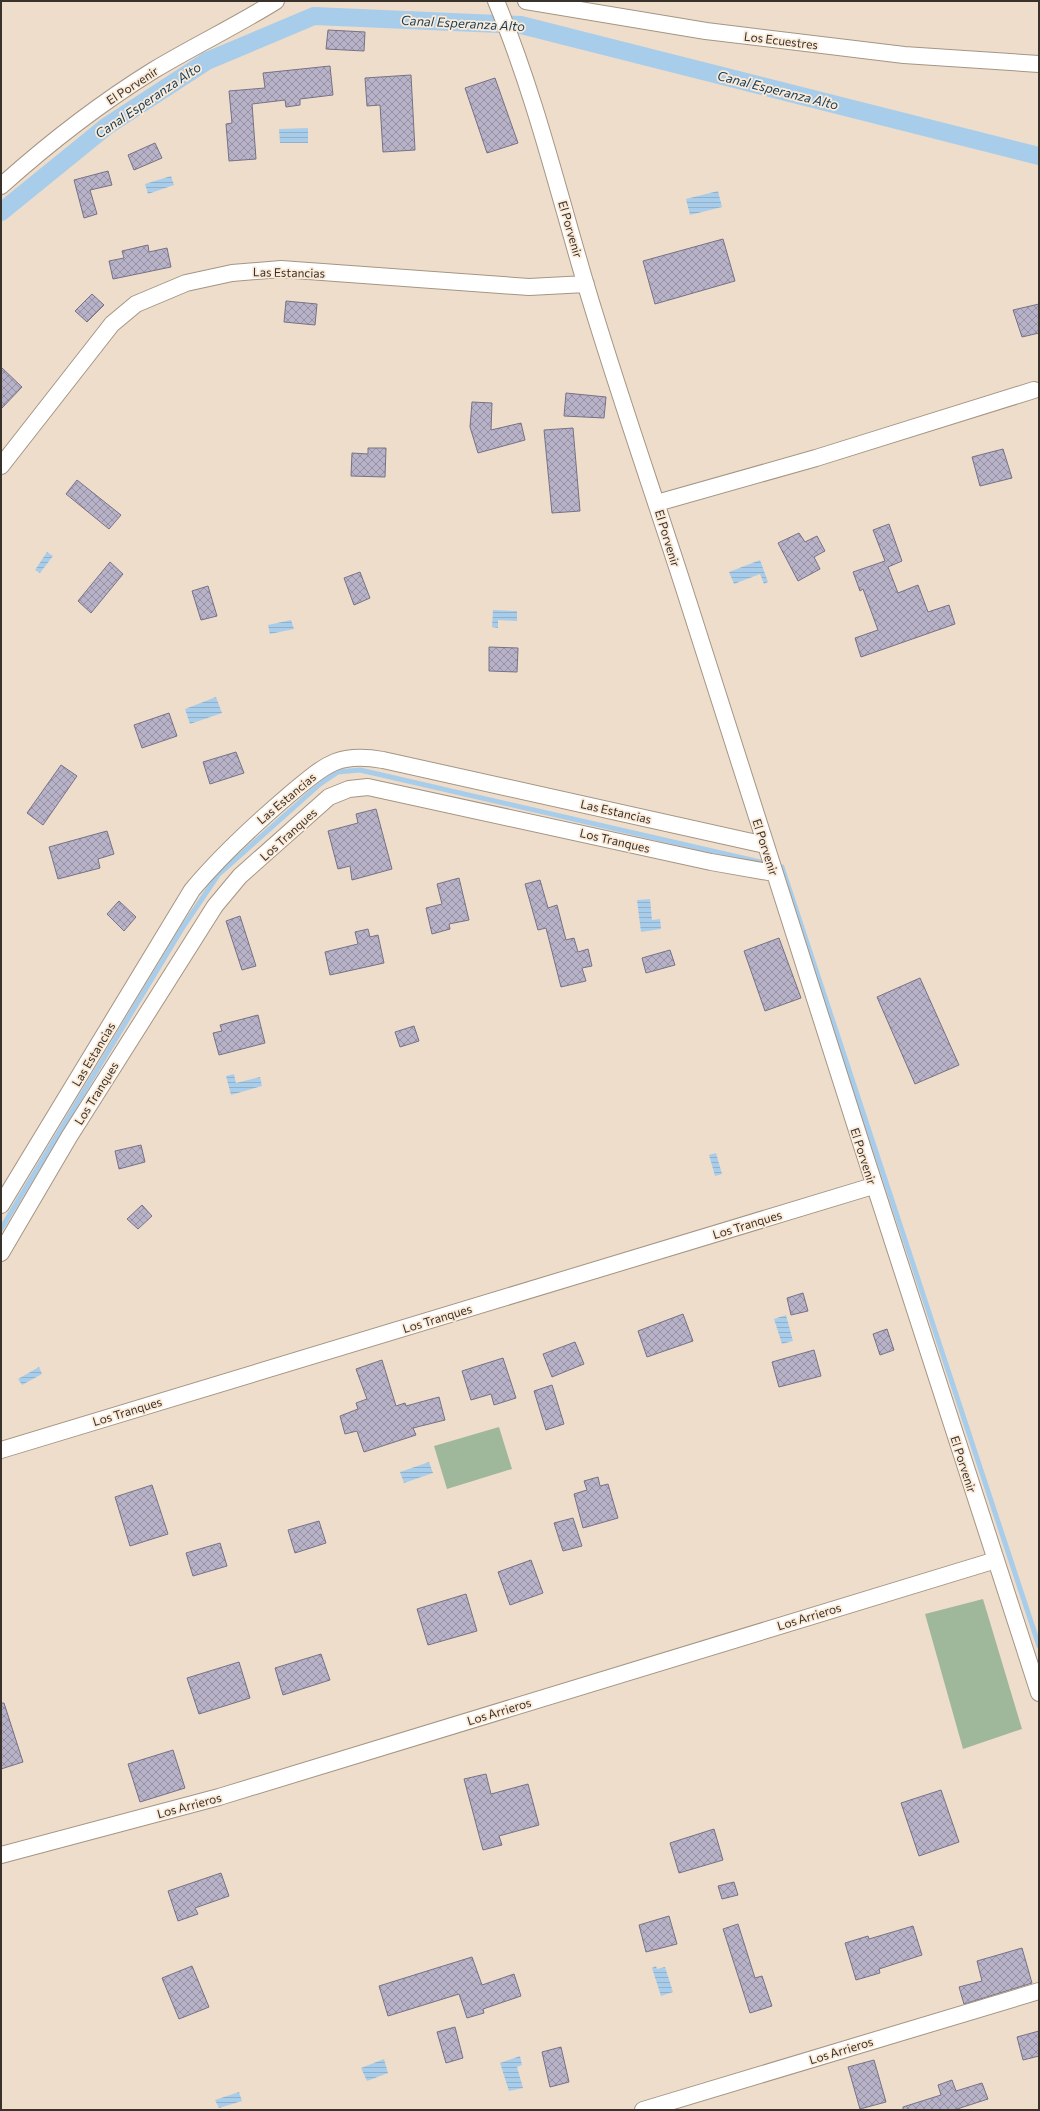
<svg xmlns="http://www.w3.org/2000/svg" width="1040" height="2111" font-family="Commissioner,sans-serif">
<defs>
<pattern id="water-rules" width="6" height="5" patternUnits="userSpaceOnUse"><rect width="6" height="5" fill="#a8cdeb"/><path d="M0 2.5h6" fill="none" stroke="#91b0ca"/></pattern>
<pattern id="building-cross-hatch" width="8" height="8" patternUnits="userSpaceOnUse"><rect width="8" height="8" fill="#b7b2c8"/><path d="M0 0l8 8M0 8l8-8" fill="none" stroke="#9691a3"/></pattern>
</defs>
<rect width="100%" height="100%" fill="#eeddca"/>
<path fill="#9fb89c" d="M499,1427l13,42 -65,20 -13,-43z
M983,1599l39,130 -59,20 -38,-135z"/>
<path fill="url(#water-rules)" d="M308,128v15h-28l-1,-14z
M171,176l3,9 -26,9 -3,-10z
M718,191l4,16 -32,8 -4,-16z
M47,552l6,4 -13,17 -5,-3z
M760,560l8,22 -4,2 -4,-10 -26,10 -5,-12z
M493,610l24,1v10l-19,-1v8l-6,-1z
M291,620l3,9 -24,5 -2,-9z
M216,697l6,16 -32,11 -5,-15z
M650,899l2,21 8,-1 1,10 -20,3 -4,-32z
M234,1074l2,9 24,-6 2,9 -31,9 -5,-19z
M716,1153l6,21 -7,2 -6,-21z
M786,1315l7,26 -11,3 -8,-25z
M39,1367l3,7 -20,11 -4,-6z
M429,1462l4,11 -29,10 -4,-11z
M656,1966l1,3 8,-2 8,25 -12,4 -9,-28z
M520,2056l2,9 -5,2 6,21 -14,3 -9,-28z
M384,2059l4,14 -21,8 -6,-13z
M239,2092l3,9 -23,7 -4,-8z"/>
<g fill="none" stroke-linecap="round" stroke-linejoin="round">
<path stroke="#a8cdeb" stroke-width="5" d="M1,1229l182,-302 35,-52 102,-91 18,-12 22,-2 422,97 257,779"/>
<path stroke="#a8cdeb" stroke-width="18" d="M1,212l106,-86 100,-65 107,-45 207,9 518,131"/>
</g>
<path fill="url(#building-cross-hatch)" stroke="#767286" d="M328,30l37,2 -1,19 -38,-2z
M330,66l3,29 -33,4v6l-14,2 -1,-7 -33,4 4,55 -27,2 -3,-37 6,-1 -3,-32 36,-3 -2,-15z
M411,75l4,75 -32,2 -3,-47 -13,1 -2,-28z
M495,78l23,65 -31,10 -22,-65z
M155,143l7,15 -28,12 -6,-15z
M108,171l4,14 -22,5 7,24 -13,4 -10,-38z
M723,239l12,42 -80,23 -12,-43z
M148,245l1,7 18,-4 4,19 -58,12 -4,-18 15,-3 -2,-7z
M92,294l12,11 -17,17 -12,-11z
M286,301l31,3 -2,21 -31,-3z
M1039,304v29l-17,4 -9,-27z
M1,367l21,20 -21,22z
M566,393l40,4 -2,21 -40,-2z
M472,402l20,1 -1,27 30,-7 4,17 -47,13 -8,-26z
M573,428l7,83 -28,2 -8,-83z
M368,448h18l-1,29 -34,-1 1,-23 16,1z
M1003,449l9,29 -32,8 -8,-29z
M77,480l44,35 -12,14 -43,-35z
M889,524l13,37 -14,6 10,26 20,-8 10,27 21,-7 6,19 -94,33 -6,-19 23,-8 -15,-41 -3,2 -7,-19 32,-11 -12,-31z
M799,533l6,9 12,-6 8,15 -11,6 6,12 -22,12 -20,-38z
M110,562l13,12 -32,39 -13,-12z
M360,572l10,26 -16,7 -10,-27z
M208,586l9,30 -16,4 -9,-29z
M489,647l29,1 -1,24 -28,-1z
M169,713l8,23 -35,12 -8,-23z
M236,752l8,21 -34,11 -7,-22z
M61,765l16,11 -34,49 -16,-12z
M376,809l16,60 -40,11 -2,-14 -12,3 -10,-38 30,-8 -2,-9z
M107,831l7,23 -16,5 2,9 -42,11 -9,-32z
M459,878l10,42 -20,4 1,5 -18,5 -6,-26 16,-4 -5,-20z
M540,880l8,28 9,-3 9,35 8,-2 4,14 10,-3 4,17 -10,2 4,13 -25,6 -15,-59 -8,2 -13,-46z
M119,901l17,16 -12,14 -17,-17z
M240,916l16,50 -14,4 -16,-49z
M368,929l2,8 8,-2 6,28 -54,12 -5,-23 33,-8 -3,-12z
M779,938l22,60 -36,13 -21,-60z
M670,950l5,15 -29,8 -4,-15z
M920,978l39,87 -44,19 -38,-87z
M258,1015l7,28 -46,12 -6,-22 9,-2 -2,-6z
M414,1026l5,15 -19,6 -5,-15z
M141,1145l4,17 -26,7 -4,-18z
M142,1205l10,11 -14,13 -11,-10z
M803,1293l5,18 -17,4 -4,-17z
M683,1314l10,27 -46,16 -9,-26z
M887,1329l7,21 -14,5 -7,-21z
M575,1342l9,22 -32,13 -9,-23z
M814,1350l7,26 -42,11 -7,-25z
M503,1358l13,40 -22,7 -3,-11 -20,6 -9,-29z
M382,1360l14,46 9,-3 1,3 33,-9 6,23 -32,8 3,7 -52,17 -7,-21 -12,3 -5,-18 18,-7 -2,-6 11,-4 -11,-30z
M552,1385l12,39 -18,6 -12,-39z
M598,1477l2,9 8,-2 10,34 -35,10 -9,-34 13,-4 -3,-9z
M152,1485l16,49 -38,12 -15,-49z
M573,1518l9,28 -19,5 -9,-28z
M319,1521l7,22 -31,10 -7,-23z
M220,1543l7,23 -34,10 -7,-23z
M531,1560l12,33 -33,12 -12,-33z
M466,1594l11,37 -49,14 -11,-36z
M321,1654l9,26 -47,15 -8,-27z
M239,1662l11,36 -51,16 -12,-36z
M1,1703h3l19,59 -22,7z
M173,1750l12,38 -45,14 -12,-38z
M486,1774l5,20 37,-10 11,41 -40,11 3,9 -19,5 -19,-71z
M941,1790l18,52 -40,14 -18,-53z
M714,1829l9,31 -44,13 -9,-30z
M221,1873l8,23 -34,12 3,6 -20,7 -10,-30z
M734,1882l4,13 -16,4 -4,-13z
M669,1916l8,28 -31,8 -7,-27z
M738,1924l17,54 7,-2 10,30 -22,7 -27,-84z
M913,1926l9,29 -43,14 1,4 -24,7 -11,-37 23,-7 1,3z
M1022,1948l10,35 -68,21 -5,-17 23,-6 -5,-20z
M472,1957l10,28 32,-11 7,22 -38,13 1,4 -17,5 -8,-24 -71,22 -9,-30z
M192,1966l17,41 -30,12 -17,-41z
M455,2027l8,31 -17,5 -9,-31z
M1039,2031v25l-16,4 -6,-23z
M561,2047l8,35 -19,5 -8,-35z
M874,2060l12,42 -26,7 -12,-42z
M952,2080l4,11 26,-8 6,16 -34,11h-51v-3l38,-12 -3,-10z"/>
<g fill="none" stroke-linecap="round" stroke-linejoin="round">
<defs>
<path id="street" d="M496,1c38,91 61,186 89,281 32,108 70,215 104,322 115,364 232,726 350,1089
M526,1l180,30 198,24 135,9
M1,186c48,-43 98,-82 153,-116 40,-24 82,-44 122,-69
M1,466l111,-142 24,-20 50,-21 46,-10 49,-4 248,18 57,-3
M657,503l159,-45 218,-68
M1,1205l191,-315c30,-36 63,-66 98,-96 14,-11 28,-25 45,-32 15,-6 31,-5 48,-2l382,85
M1,1253l68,-116 146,-231 25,-30 89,-79 20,-8 19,-2 9,2 334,73 63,11
M1,1450l872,-264
M1,1855l218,-58 777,-237
M643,2110l396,-119"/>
</defs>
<use href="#street" stroke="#a59584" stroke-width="18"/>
<use href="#street" stroke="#fff" stroke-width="16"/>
</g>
<g text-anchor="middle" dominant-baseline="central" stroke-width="3.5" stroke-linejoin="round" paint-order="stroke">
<g font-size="12" fill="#39322b" stroke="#fbead7">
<text transform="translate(781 40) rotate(7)">Los Ecuestres</text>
<text transform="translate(132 85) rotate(-33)">El Porvenir</text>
<text transform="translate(571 229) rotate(74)">El Porvenir</text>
<text transform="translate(289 272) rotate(1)">Las Estancias</text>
<text transform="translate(668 538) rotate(73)">El Porvenir</text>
<text transform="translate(286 798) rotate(-40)">Las Estancias</text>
<text transform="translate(616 811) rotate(13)">Las Estancias</text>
<text transform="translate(288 834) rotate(-42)">Los Tranques</text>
<text transform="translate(615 840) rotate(13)">Los Tranques</text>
<text transform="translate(766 847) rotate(72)">El Porvenir</text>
<text transform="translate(93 1054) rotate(-59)">Las Estancias</text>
<text transform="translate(96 1093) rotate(-58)">Los Tranques</text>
<text transform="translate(864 1156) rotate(72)">El Porvenir</text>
<text transform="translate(747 1224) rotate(-17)">Los Tranques</text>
<text transform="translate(437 1318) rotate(-17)">Los Tranques</text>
<text transform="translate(127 1411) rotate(-17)">Los Tranques</text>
<text transform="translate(964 1464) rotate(72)">El Porvenir</text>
<text transform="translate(809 1616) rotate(-17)">Los Arrieros</text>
<text transform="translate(499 1711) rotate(-17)">Los Arrieros</text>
<text transform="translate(189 1805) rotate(-15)">Los Arrieros</text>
<text transform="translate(841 2050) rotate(-17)">Los Arrieros</text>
</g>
<g font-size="13" font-style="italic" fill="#113d5b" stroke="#fbead7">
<text transform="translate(463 23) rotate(3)">Canal Esperanza Alto</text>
<text transform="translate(778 90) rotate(14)">Canal Esperanza Alto</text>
<text transform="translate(148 100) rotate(-34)">Canal Esperanza Alto</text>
</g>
</g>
<rect width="1040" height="2111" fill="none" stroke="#39322b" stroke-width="4"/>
</svg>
